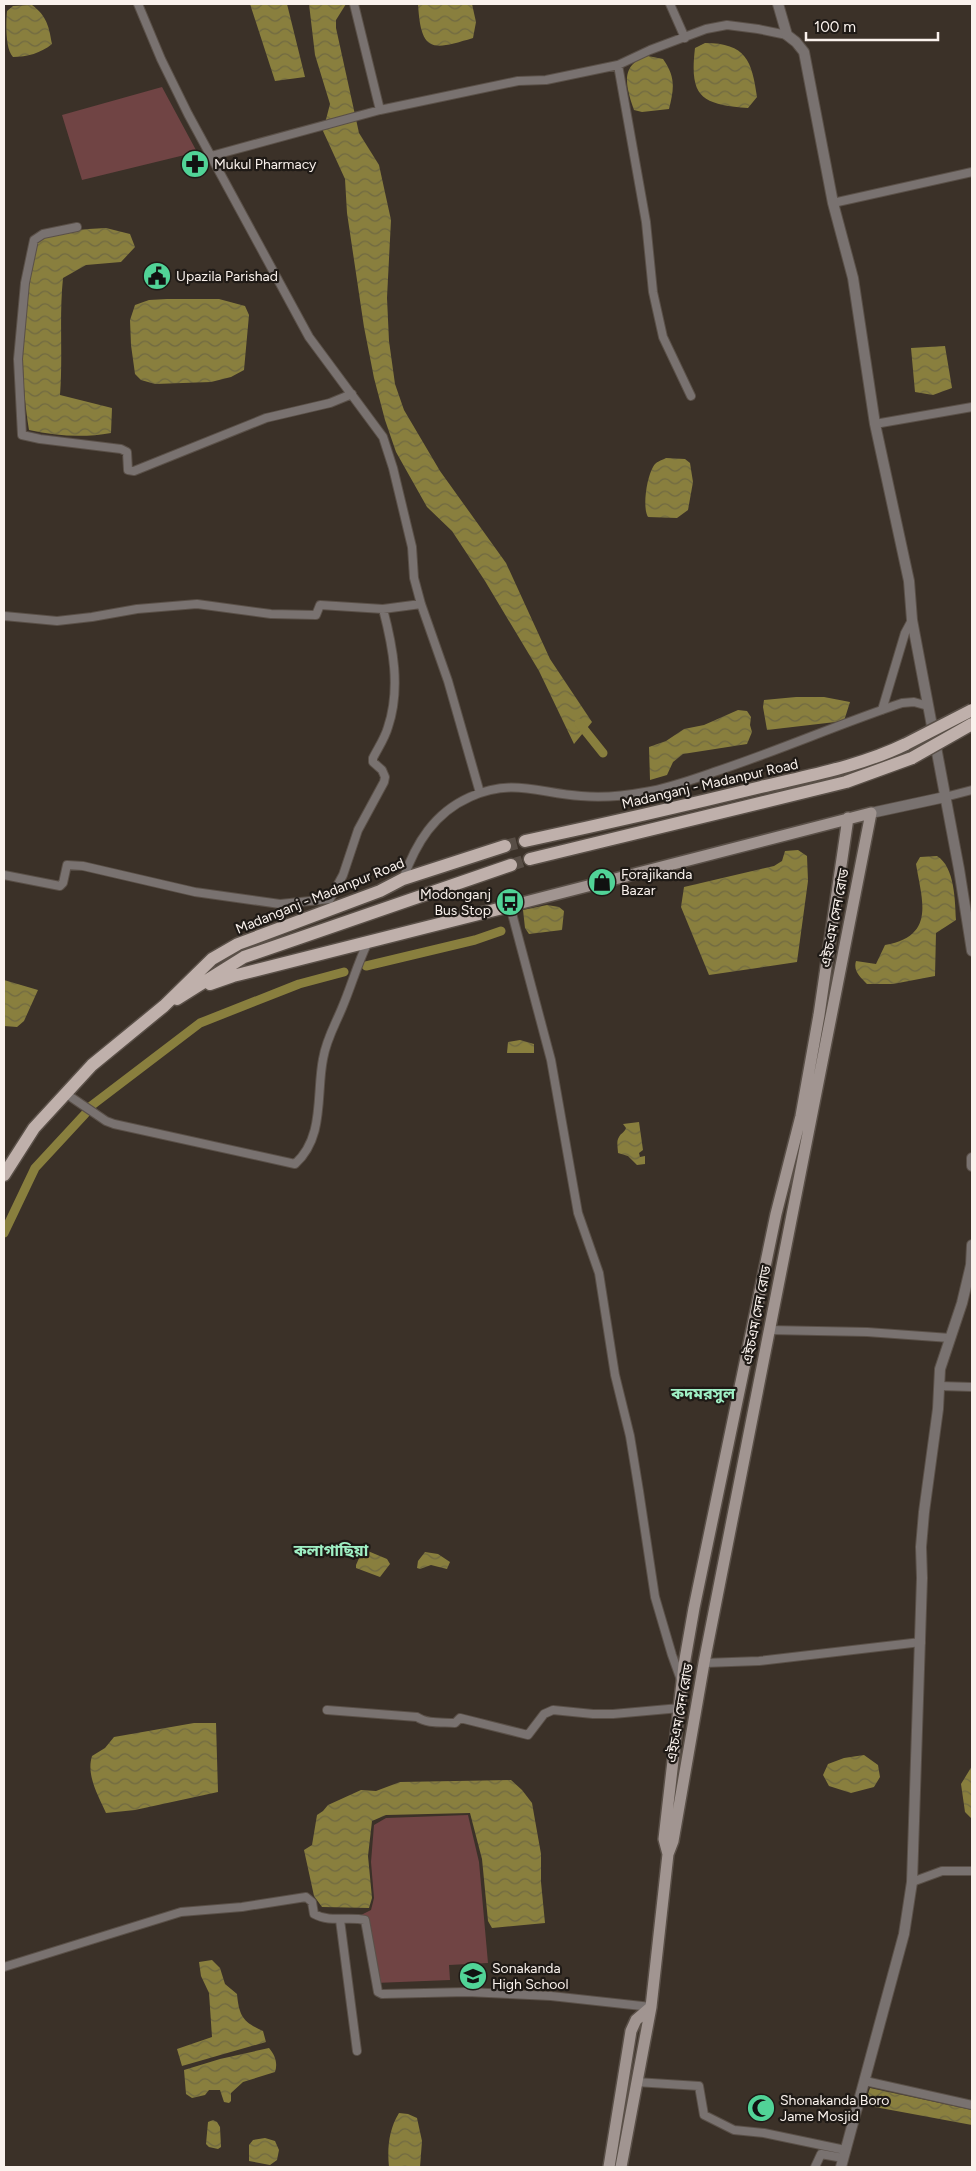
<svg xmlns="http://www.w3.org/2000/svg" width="976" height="2171" font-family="Figtree,'Noto Sans Bengali',sans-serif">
<defs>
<pattern id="water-waves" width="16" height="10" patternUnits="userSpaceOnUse" patternTransform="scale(1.25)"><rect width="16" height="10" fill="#897f3e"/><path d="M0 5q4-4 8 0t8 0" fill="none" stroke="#706942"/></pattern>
</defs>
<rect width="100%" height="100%" fill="#3b3128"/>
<path fill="#704444" d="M162,87l35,65 -115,28 -20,-65z
M468,1815l11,47 9,101 -39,2 1,15 -75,3 -14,-68 10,-5 3,-12 -3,-36 3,-37 12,-7z"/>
<path fill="url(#water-waves)" d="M250,4h37l18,73 -30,4z
M309,4h37l-10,16v8l23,105 20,32 12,55 -4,78 2,43 6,43 9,26 36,61 66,92 44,96 42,63 -18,22 -35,-73 -54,-90 -33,-50 -25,-24 -31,-55 -11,-32 -11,-42 -10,-51 -17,-114 -2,-34 -22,-48 7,-27 -15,-49z
M418,4h54l4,18 -3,16c-42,13 -52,14 -55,-34z
M32,5c15,11 17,22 20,39 -11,9 -25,13 -39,13 -8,-8 -7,-35 -6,-46l6,-5z
M705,43c41,0 47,18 52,54l-9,11c-46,-4 -59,-10 -53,-60z
M648,56l15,3c13,18 11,30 6,50l-27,3 -8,-2c-8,-23 -15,-46 14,-54z
M106,228l24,6 5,13 -14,15 -35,3 -23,13c-4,39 0,78 -3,117l52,13 -1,25c-28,5 -54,3 -82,-3 -11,-67 -6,-124 8,-190 22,-9 46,-11 69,-12z
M167,299h52l26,7 4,9 -5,55 -13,7 -20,5 -56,2 -14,-4 -6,-6 -4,-29 -1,-25 5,-15 14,-5z
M945,346l7,42 -19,7 -18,-3 -4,-44z
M666,458l19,1 5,4 3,19 -5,28 -11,8 -29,-1c-6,-10 -1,-40 5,-50 3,-6 8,-6 13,-9z
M796,697h28l26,5 -6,19 -77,9 -4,-23 1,-7z
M738,710l9,1 4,6 -1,8 2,7 -5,12 -64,10 -10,8 -6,13 -17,5 -1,-33 17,-6 18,-12 20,-4z
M798,850l9,6 1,25 -11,81 -88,13 -28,-68 3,-20 90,-21 8,-5 3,-10z
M937,856c18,11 18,45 19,64l-20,13 -1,43 -42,8h-26c-7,-7 -14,-13 -11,-23l20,3 9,-19c51,-9 37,-44 31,-81l4,-7z
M547,905l12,2 5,4 -2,19 -33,4 -4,-6 -2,-18z
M4,980l34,10 -14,31 -7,6 -13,-1z
M520,1040l14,4v9h-27l1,-11z
M639,1122l4,28 -4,3 1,4 5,-1v8l-8,1 -9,-9 -10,-3c0,-4 -2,-12 1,-16 2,-4 5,-4 7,-9l-3,-4z
M363,1549l24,10 3,5 -10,13 -24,-9v-3z
M425,1552l13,2 12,8 -3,7 -16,-4 -11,4 -3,-1 1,-7z
M194,1723h22l2,69 -83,18 -29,3c-8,-18 -20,-38 -14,-57l13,-8 9,-11z
M864,1755l14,10 2,12 -6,10 -23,6 -22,-7 -6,-11 5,-11 16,-6z
M972,1766v53l-7,-7 -4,-28z
M511,1780l11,10 10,13 9,51v28l4,41 -53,5 -4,-7 -6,-62 -12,-46 -84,2 -14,6 -4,35 4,42 -3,10 -47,-1 -8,-11 -10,-46 8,-5 5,-30 6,-4 5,-6 33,-15 15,1 24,-9z
M212,1960l8,8 5,16 12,10c2,22 6,28 26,37l3,11 -84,24 -5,-17 35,-12 -3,-44 -8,-17 -2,-14z
M269,2048c6,7 9,15 6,24l-32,10 -12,11v8l-2,2 -5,-1 -4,-12h-11l-4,5 -13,3 -6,-4 -2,-24 36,-11z
M870,2088l102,22v15l-108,-20z
M399,2113l9,1 9,4 5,23 -2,26h-31c-2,-19 0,-38 10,-54z
M213,2120l4,2 3,5 1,20 -3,2 -9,-2 -3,-3 2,-22z
M265,2138l10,3 4,9 -2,10 -7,5 -21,-4v-16l4,-5z"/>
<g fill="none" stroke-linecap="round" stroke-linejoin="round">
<path stroke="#897f3e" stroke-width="9" d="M579,723l24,30
M366,966l109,-26 26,-9
M91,1106l109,-83 99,-39 45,-12
M4,1233l31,-65 50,-54"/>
<path stroke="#584e46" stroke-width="12" stroke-dasharray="12 6" stroke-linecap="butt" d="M505,846l20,-5
M511,865l19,-6"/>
<defs>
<path id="minor" d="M138,4l23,55 27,55 121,223 74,100 10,31 19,79 2,31 7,26 27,77 32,112
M354,4l26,106
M670,4l15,34
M618,65l28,157 7,70 10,45 28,59
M211,156l169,-46 138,-29 28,-1 72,-15 32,-15 56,-21 21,-4 31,4 29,6
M833,203l139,-31
M77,227l-34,7 -9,6 -9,43 -7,76 4,76 18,4 81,10 6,3 1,18 6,1 132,-53 64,-15 22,-9
M875,424l97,-17
M4,616l53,5 35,-4 45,-8 60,-5 74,10 45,1 4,-10 63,4 38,-5
M882,710l23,-77 7,-13
M945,797l27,-7
M4,875l56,11 3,-3 4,-18 16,1 112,26 85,12 50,-5 13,-24 15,-45 26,-48 1,-5 -3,-7 -9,-8v-4c5,-10 12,-20 15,-31 13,-39 5,-80 -5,-118
M403,879c13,-36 31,-66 67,-82 43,-19 68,-4 111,-1 21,2 43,0 64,-4 24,-4 46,-12 69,-20 64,-21 125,-48 188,-69l12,-1 14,4
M510,906l41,154 27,153 21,60 16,102 15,61 9,55 16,106 17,58 9,25
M65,1093l41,28 8,3 181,40c30,-27 21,-70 28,-105 3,-19 12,-34 19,-51 9,-21 15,-43 25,-64
M769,1330l98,2 83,6
M939,1386l33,1
M704,1663l55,-2 162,-19
M327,1710l90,7c10,7 25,5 38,6l5,-5 68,17 16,-21 9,-4 40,4h20l67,-6
M912,1882l30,-11h30
M340,1920l17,131
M4,1967l177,-55 61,-5 64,-10 6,5 2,12c16,9 34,2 51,6l13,72 4,2 85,-2 84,4 100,11
M865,2081l107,24
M636,2082l63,4 5,29 30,15 30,3 81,17
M815,2167l6,-13 22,4"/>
<path id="tertiary" d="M778,4l9,31 9,7 8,10 29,151 20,75 22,146 34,157 3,39 47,249 13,82
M871,813l74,-16
M972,1158v8
M841,2167l63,-233 8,-52 10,-304 -1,-31 3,-35 14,-103 2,-40 22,-66 9,-38 1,-20"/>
<path id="secondary" d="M510,906l361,-93 -167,850 -31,178 -5,13 -17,153 -30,160
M668,1854l-4,-15 20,-174 10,-57 82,-394 25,-98 18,-101 29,-197
M609,2167l22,-136 5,-11 15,-13"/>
<path id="primary" d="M525,841c79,-17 158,-35 236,-54 50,-12 100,-21 145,-43
M530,859l316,-77 66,-24
M210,984l23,-8 277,-70
M177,999l67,-42 267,-92
M4,1175l30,-47 58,-63 72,-59 48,-47 26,-15 142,-53 23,-12 102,-33"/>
</defs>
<use href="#minor" stroke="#5a5048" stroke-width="10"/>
<use href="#tertiary" stroke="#5a5048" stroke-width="12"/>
<use href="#secondary" stroke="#5a5048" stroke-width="14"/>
<use href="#primary" stroke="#5a5048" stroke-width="15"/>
<use href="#minor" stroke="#797270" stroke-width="8"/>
<use href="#tertiary" stroke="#797270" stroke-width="10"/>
<use href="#secondary" stroke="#a19591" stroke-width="11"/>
<use href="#primary" stroke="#bfb0ab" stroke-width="12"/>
<defs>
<path id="primary-bridge" d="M906,744l66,-34
M912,758l60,-34"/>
</defs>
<use href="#primary-bridge" stroke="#5a5048" stroke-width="15" stroke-linecap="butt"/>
<use href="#primary-bridge" stroke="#bfb0ab" stroke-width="12"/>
</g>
<defs>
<symbol id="pharmacy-disc" viewBox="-11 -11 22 22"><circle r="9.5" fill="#51d397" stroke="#1f1a16"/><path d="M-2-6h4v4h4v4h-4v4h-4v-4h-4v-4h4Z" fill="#111"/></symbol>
<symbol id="civic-disc" viewBox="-11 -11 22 22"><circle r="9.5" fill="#51d397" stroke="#1f1a16"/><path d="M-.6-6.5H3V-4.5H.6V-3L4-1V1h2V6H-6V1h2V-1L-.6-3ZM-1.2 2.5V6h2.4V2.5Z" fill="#111"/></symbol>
<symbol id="shop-disc" viewBox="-11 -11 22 22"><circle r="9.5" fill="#51d397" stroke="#1f1a16"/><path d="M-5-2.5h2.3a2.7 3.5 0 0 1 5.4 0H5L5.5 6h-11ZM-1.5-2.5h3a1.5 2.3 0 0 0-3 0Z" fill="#111"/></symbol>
<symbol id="bus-disc" viewBox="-11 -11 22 22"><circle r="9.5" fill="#51d397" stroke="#1f1a16"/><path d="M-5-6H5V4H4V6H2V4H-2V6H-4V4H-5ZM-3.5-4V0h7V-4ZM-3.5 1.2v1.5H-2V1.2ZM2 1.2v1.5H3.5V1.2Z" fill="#111"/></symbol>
<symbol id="school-disc" viewBox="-11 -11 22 22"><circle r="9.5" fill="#51d397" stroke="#1f1a16"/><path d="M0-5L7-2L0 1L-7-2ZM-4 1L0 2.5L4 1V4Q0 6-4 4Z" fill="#111"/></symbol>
<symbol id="mosque-disc" viewBox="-11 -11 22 22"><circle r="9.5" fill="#51d397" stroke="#1f1a16"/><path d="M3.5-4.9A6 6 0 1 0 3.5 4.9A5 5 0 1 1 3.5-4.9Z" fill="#111"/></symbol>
</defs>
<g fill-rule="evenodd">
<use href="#pharmacy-disc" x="179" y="148" width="32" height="32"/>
<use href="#civic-disc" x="141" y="260" width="32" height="32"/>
<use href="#shop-disc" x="586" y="866" width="32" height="32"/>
<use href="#bus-disc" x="494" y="886" width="32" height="32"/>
<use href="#school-disc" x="457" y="1960" width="32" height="32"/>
<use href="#mosque-disc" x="745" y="2092" width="32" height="32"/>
</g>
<g text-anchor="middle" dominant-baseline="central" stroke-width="4.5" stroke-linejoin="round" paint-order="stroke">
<g font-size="14" fill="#faf2ed" stroke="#1f1a16" text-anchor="start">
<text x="214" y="164">Mukul Pharmacy</text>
<text x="176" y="276">Upazila Parishad</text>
<text x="621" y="874">Forajikanda<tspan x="621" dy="16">Bazar</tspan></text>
<text x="491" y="894" text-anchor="end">Modonganj<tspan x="491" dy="16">Bus Stop</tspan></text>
<text x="492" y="1968">Sonakanda<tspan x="492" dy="16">High School</tspan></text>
<text x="780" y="2100">Shonakanda Boro<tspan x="780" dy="16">Jame Mosjid</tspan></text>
</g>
<g font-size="14" fill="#faf2ed" stroke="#1f1a16">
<text transform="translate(710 784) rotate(-13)">Madanganj - Madanpur Road</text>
<text transform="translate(320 896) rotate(-22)">Madanganj - Madanpur Road</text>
<text transform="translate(835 918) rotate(-79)">এইচএম সেন রোড</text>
<text transform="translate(757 1315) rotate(-79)">এইচএম সেন রোড</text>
<text transform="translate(680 1713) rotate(-80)">এইচএম সেন রোড</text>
</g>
<g font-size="16" font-weight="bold" fill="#9ff0c5" stroke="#1f1a16">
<text x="703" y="1393">কদমরসুল</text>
<text x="331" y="1550">কলাগাছিয়া</text>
</g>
</g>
<rect width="976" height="2171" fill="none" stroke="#faf2ed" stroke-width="10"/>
<path d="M806 32v8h132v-8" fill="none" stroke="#faf2ed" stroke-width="2.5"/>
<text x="814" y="32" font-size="15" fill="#faf2ed" stroke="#1f1a16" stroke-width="4" paint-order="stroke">100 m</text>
</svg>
